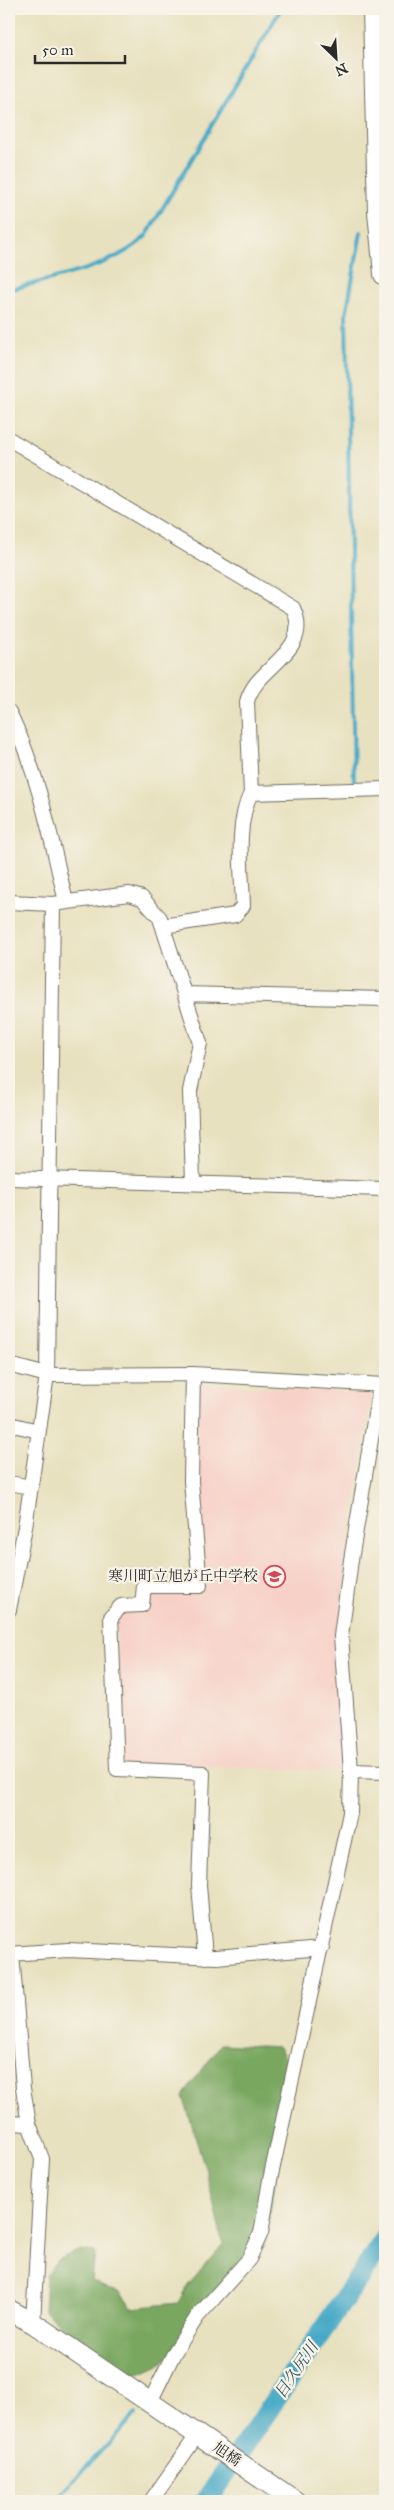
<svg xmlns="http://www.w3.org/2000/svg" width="394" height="2510" font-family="'IM FELL Great Primer','Noto Serif JP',serif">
<rect width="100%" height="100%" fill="#f7f3e8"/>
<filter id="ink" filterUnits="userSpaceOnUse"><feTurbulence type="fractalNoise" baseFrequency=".02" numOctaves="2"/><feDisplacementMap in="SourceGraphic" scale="10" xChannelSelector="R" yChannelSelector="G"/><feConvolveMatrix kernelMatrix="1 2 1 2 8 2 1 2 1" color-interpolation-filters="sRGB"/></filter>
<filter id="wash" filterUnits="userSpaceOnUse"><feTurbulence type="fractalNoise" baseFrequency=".0096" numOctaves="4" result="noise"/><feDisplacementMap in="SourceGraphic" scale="20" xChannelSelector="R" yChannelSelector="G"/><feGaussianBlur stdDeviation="1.12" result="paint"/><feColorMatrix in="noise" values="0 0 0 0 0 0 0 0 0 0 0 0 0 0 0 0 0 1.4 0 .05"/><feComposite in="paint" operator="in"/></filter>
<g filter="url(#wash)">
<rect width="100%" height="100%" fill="#e8e1bf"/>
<path fill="#f7d1c7" d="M198,1384l174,9 -26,167 -1,211 -222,-7 -6,-143 6,-9 26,-19 57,-2 -9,-112z"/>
<path fill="#7aa760" stroke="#526946" d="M221,2044l58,3 8,14 -10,111 -13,75 -52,53 -46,61 -22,10 -9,1 -40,-16 -51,-46 2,-35 11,-15 23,-10 15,2 -3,29 28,11 12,16 46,-5 8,-15 37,-44 -17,-73 -23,-75z"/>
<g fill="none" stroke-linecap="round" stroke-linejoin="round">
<path stroke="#48aac7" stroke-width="4" d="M9,290c45,-13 103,-21 137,-54l135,-227
M354,784l-8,-469 15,-83
M54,2501l82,-87"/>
<path stroke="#48aac7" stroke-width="21" d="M206,2501l179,-262"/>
</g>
</g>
<g filter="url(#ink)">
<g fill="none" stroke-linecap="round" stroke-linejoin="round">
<defs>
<path id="street" d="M9,439l284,169c21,45 -38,58 -46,94l4,91c-16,32 -9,77 -8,113l-8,9 -72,11
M9,712c29,59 42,126 57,190
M251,793l134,-4
M9,902l44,2 76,-10 13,4 18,20 40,125 -10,48 3,91
M184,994l201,5
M9,1178l376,11
M9,1365l38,10 146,-1 192,11
M193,1374l-2,107 9,105h-56l-2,19 -21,1 -10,11 6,152 86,4 -4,112 6,72
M9,1424l30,7
M9,1483l22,4
M9,1610l16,-83 22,-152 6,-471
M351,1771l34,1
M12,1953l11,135 6,36 13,35 -9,164
M9,1954l59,-4 148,7 106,-9
M9,2123l20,1
M150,2402l24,-49 23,-36 52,-58 12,-26 9,-53 80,-367 1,-42 -10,-135 10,-76 29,-175
M151,2501l47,-67"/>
<path id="secondary" d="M9,2310l24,13 262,178"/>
<path id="primary" d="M374,9l5,203 6,62"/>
</defs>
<use href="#street" stroke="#6d6b5f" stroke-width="16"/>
<use href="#secondary" stroke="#6d6b5f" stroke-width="22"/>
<use href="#primary" stroke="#6d6b5f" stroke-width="24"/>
<use href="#street" stroke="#fff" stroke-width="14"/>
<use href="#secondary" stroke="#fff" stroke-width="20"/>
<use href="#primary" stroke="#fff" stroke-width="22"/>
</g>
</g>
<defs>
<symbol id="school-ring" viewBox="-11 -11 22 22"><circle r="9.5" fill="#f7f3e8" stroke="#d1495b" stroke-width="1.5"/><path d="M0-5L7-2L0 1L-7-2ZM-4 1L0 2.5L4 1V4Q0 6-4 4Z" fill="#d1495b"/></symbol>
</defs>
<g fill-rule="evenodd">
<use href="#school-ring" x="262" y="1564" width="25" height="25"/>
</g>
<g text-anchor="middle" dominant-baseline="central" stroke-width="4.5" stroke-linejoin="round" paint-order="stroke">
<g font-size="15" fill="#2b2b2b" stroke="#f7f3e8" text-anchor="end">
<text x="258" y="1576">寒川町立旭が丘中学校</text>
</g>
<g font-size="15" fill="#2b2b2b" stroke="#f7f3e8">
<text transform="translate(227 2454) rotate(35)">旭橋</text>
</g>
<g font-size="16" font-style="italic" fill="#355762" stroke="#f7f3e8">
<text transform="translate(296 2370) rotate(-56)">目久尻川</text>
</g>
</g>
<rect width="394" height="2510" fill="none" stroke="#f7f3e8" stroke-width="30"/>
<g transform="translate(336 58) rotate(155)" stroke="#f7f3e8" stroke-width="4" paint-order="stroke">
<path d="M0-4L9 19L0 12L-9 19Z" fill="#2b2b2b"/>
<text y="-8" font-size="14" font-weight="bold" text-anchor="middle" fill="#2b2b2b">N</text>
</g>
<path d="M35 55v8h90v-8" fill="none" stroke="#2b2b2b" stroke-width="2.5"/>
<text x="42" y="55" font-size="15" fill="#2b2b2b" stroke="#f7f3e8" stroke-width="4" paint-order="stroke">50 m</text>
</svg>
